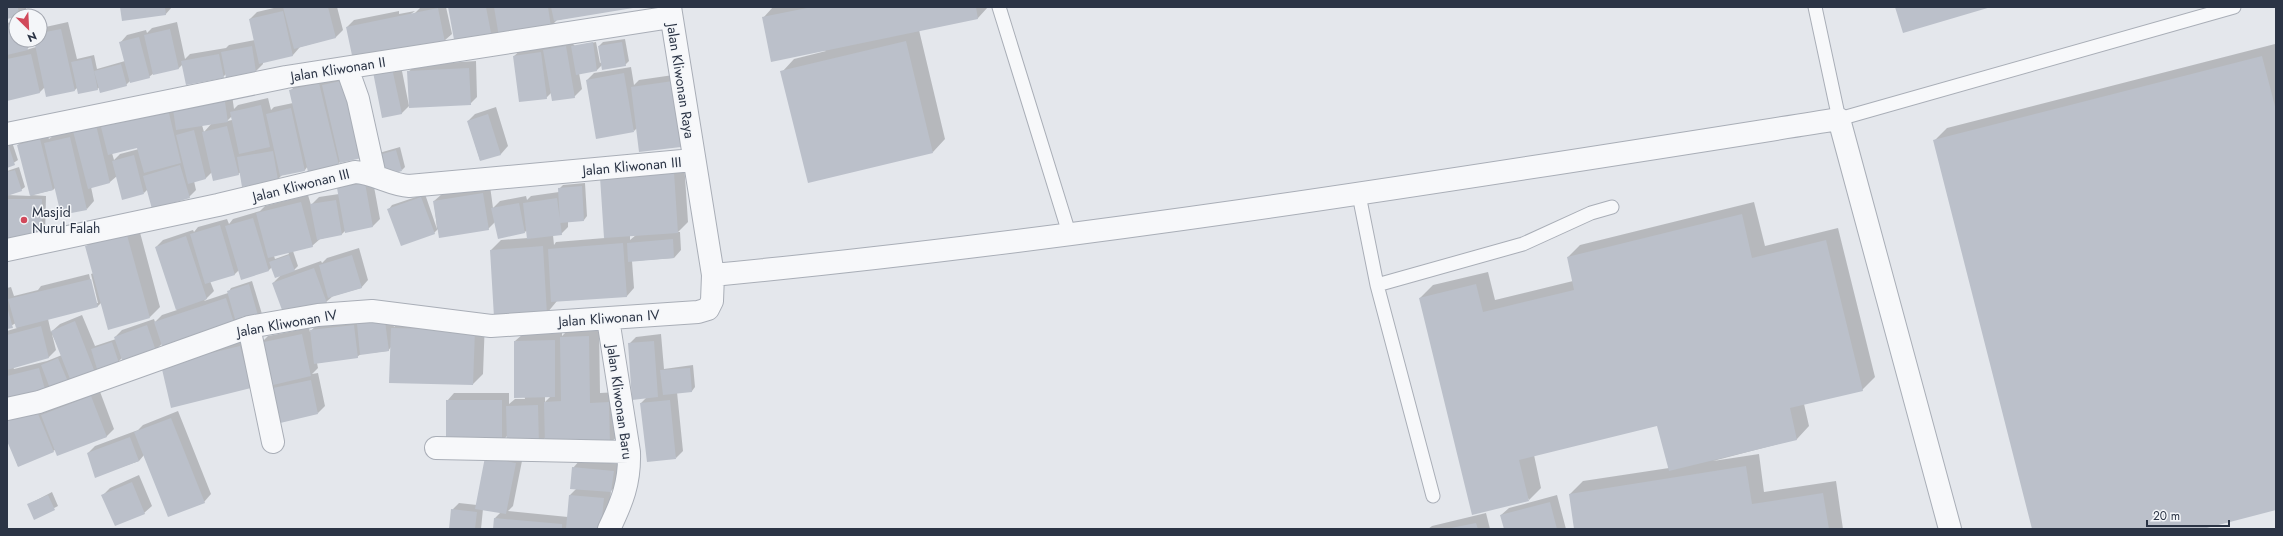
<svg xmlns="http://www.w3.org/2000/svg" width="2283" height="536" font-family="Jost,sans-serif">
<rect width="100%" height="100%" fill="#e4e7ec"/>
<path fill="#0003" fill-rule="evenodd" d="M7,7h19v2l-7,7 -12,2z
M121,7h51l-7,8z
M278,7h59l6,23 -7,7 -36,10 -7,8 -30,7v2l-7,7 -29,6 -1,-3 -3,3 -40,-13 -4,4 -25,5 -5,4 -19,4 -4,4 -26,2 -3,2 -20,-1 -2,2 -30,-3 -5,5 -33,8v-77l9,-2v19h13l2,5 -5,5 10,-3 -1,-7h5l1,-12 27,-6 9,37 17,-4 3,14 28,-8 -5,-18 7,-8 19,-5 1,3 5,-5 25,-6 8,37 5,-5 36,-6 3,-3 26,-5 -5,-21 7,-7z
M421,7h25l6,27 -8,7 -97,-14 7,-7 45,-9v3l16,-3 -4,3h3z
M449,7h182l-74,13 -6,6 -52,5 -7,7z
M773,7h215l-10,11 -59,12 26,109 -12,13 -151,-80 12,-13 32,-8 -63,-33z
M596,39l-23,5 2,2 21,-4 4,21 2,-1 -3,-16 4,-4 22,-3 4,22 -4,4h-23l-5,5 -18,3 3,16 -8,8 -23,-4 -5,5 -32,-42 8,-7z
M2275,44l1,465 -77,20h-166l-98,-389 12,-12z
M400,61l9,45 -8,8 -27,-42z
M476,61l1,36 -7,7 -62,-32 8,-7z
M631,67l3,18 5,-5 41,-6 8,65 -8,7 -43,-18 -3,3 -47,-51 7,-7z
M356,72l-16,90 -2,2 -30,2 -3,4 -23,5 -4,4 -37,-7 -3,2 -26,-2 -6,6 -12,3 2,9 -7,7 -41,-8 -4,4 -27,-17 -7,6 -19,5 3,14 -7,8 -31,-22 -3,3 -22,5 15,1 -1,41 -38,3v-45l24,1 -13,-51 7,-7 22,-6 2,7 4,-3 178,-48 3,21 4,-4 30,-7 3,12 3,-3 19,-4 -2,-13 7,-7zM232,116v4l-5,1zM212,123l-8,9 -2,-7zM138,146l1,3 -19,5 -6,6 -2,-7z
M496,107l12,39 -7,8 -21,6 -12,-39 7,-7z
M11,139l7,21 -11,7v-27z
M400,147l5,20 -3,3 -23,-17z
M684,162l4,60 -10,10h2l1,18 -7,8 -42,3 2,27 -7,8 -70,5 -10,12 -56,-63 10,-10 27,-2 -1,-8 -2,2 -30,-10 -7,7h-50l-4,4 -45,-24 3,-4 33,-11 12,35 -3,-28 8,-7 48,-8 3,22 7,-7 26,-5 1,4 4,-4 28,-4v-3l4,-4 22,-2 2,33 -3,4 -16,1v6l-7,7 -8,1 1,10 2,-3 49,-4 -4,-60zM630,235h6l-6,5z
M19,167l6,20 -4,3 -14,5v-24z
M372,176l8,43 -7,7 -27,4 -4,4 -22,5 -8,7 -19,5 5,15 -5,5 28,-10 1,2 5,-5 32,-10 9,32 -7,8 -28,8 -7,6 -53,-19 9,-9 -10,-7 -3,3h-30l-4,4 -25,7 4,10 -10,10 24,-8 3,-5 21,-7 10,33 -100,30 -7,6 -33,8 -4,4 -15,5 -7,7 -89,28v-71l10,-3 -1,-5 -9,5v-40l4,-1 3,9 24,-6 3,-4 48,-12 7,29h2l-7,-29 3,-1 -8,-26 11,-11 41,-11 22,82 -10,10 -48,-15 -4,4 -50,13 3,13 9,-8 22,-9 13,31 21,-7 -1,-2 7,-7 32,-11 1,3 7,-7 15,-5 -21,-63 7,-7 30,-10 1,2 4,-5 29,-8 2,5 4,-5 27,-8 5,-5 43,-11 3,10 8,-8 20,-3 -1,-5 7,-8zM288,252l1,2 -14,5 -1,-3zM52,334l10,21 -15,6 -33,8 -1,-2 36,-10 7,-7z
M1754,202l11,44 73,-18 37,149 -13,13 -58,14 5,22 -12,13 -84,22 46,-7 5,38 72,-11 7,48h-268l-5,-35 13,-13 86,-13 -11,-43 -124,30 7,33 -12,12 -109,-202 13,-13 55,-13 7,28 78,-19 -5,-24 12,-12z
M392,314l2,13 8,-9 83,2 -2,54 -10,10 -82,-37 -3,4 -27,3 -4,3 -40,6 1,5 -6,6 6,-1 7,33 -7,7 -49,-24 6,-6 -15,-39 8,-8 41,-8 1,4 8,-9z
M599,326l1,67 19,-1 1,42 -11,10 -63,-7 -7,7 -31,-9 -6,6 -55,-40 7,-8h55v11l6,-5h10l-10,-58 8,-7 39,-1v3l9,-9zM545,396h6l-6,6z
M661,334l3,35 29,-4 2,22 -3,4 -15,1 6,59 -7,7 -35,-55 6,-6 -18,-53 7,-7z
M250,336v51l-88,-21z
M99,389l15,40 -8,8 -51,13 -37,16 -11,-28v-20z
M178,411l33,83 -7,8 -60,-47 -5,6 -43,15 -8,-23 7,-7 43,-16 5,-5z
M523,456l-10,50 -5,5 60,6 2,-22 7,-7 -4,-20 7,-8 40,4 -2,20 -7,7 -3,38h-114l1,-11 6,-6 -18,-3 -2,20h-31l2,-19 7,-7 18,2 9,-47z
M139,475l13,31 -8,7 -41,-18 7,-7z
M52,492l6,14 -23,12 -6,-14z
M1557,495l9,34h-61l-4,-14 8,-7z
M1486,513l4,16h-62l4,-3z"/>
<path fill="#bbc0ca" d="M7,7h11l1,9 -12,3z
M120,7h45l1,8 -44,6z
M283,7h45l8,31 -42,11z
M448,7h38l6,31 -37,7z
M494,7h54l3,20 -52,10z
M551,7h82v1l-79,13z
M812,7h164l2,12 -207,43 -9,-45z
M1895,7h96l-88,26z
M438,8l7,34 -92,18 -7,-33z
M283,11l10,45 -34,8 -10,-45z
M16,23v17h9l3,10 -21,5v-30z
M61,29l14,62 -29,6 -12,-57h6v-7z
M170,29l9,40 -26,6 -9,-40z
M139,37l11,41 -20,5 -11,-41z
M906,41l27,112 -125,30 -28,-112z
M593,42l4,29 -21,4 -5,-29z
M622,42l4,24 -24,4 -4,-24z
M252,46l4,26 -30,6 -5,-26z
M566,46l9,52 -23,3 -9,-51z
M541,52l6,47 -28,3 -6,-46z
M31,54l9,39 -33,8v-42z
M219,54l5,24 -38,7 -5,-24z
M2262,56l14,54v400l-73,19h-171l-99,-389z
M91,58l7,32 -20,4 -7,-32z
M121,64l6,22 -27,7 -6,-22z
M392,68l10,46 -20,4 -9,-46z
M469,68l2,37 -62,3 -2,-37z
M624,73l10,59 -38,7 -10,-59z
M349,79l17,78 -26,6 -18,-78z
M673,81l8,66 -42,5 -8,-65z
M319,83l20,82 -31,7 -19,-82z
M224,95l4,27 -52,8 -4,-27z
M167,105l14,58 -37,10 -7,-25 -29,7 -8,-32z
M261,105l9,42 -31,7 -9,-42z
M291,108l14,63 -25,5 -14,-62z
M488,114l13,41 -21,6 -13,-40z
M96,125l14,58 -22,6 -15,-58z
M227,126l12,49 -26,6 -11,-49z
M194,130l12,49 -18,5 -12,-49z
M70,137l17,73 -26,5 -17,-72z
M40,139l13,51 -23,6 -13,-51z
M7,141l8,24 -8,3z
M396,150l6,21 -22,6 -5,-21z
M273,151l5,29 -36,7 -5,-30z
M134,155l10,39 -22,6 -10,-39z
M180,165l10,33 -38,11 -9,-33z
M15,170l7,21 -15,5v-24z
M674,172l4,61 -74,5 -4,-61z
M365,183l8,44 -28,6 -8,-45z
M582,186l2,35 -24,2 -2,-35z
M483,193l6,37 -50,8 -6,-37z
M421,197l14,37 -34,12 -14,-37z
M557,198l5,37 -35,4 -4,-36z
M7,199h35l-1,42h-34z
M336,200l6,35 -25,5 -7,-36z
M301,202l12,45 -45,11 -12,-45z
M519,203l6,30 -27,6 -7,-31z
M1742,214l10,44 74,-18 37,151 -73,17 7,32 -128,31 -12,-45 -138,34 10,41 -57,14 -53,-217 57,-14 7,28 91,-22 -7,-33z
M253,218l16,53 -28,9 -16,-54z
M220,225l15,50 -30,9 -15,-50z
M127,235l23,83 -42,12 -23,-84z
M186,236l21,63 -31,11 -21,-63z
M673,239l1,19 -46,4 -1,-19z
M623,243l4,54 -76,5 -3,-53z
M543,246l4,68 -53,3 -4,-67z
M289,255l6,16 -20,7 -6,-16z
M352,255l10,33 -34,10 -9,-33z
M314,268l13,35 -42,15 -13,-35z
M91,279l7,28 -82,21 -8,-29z
M249,284l10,35 -22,7 -10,-35z
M226,298l9,28 -72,23 -9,-27z
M7,307l6,21 -6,1z
M75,321l21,54 -24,9 -21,-53z
M385,321l4,30 -29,4 -3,-31z
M147,325l9,26 -33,12 -9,-26z
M354,325l4,33 -44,6 -4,-34z
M41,326l8,32 -42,12v-35z
M391,328l84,2 -2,55 -84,-2z
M302,334l9,42 -42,10 -10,-43z
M589,336l1,67 19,-1 1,43 -65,2 -1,-45 17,-1 -1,-64z
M555,340v57l-41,1v-57z
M654,341l4,56 -26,3 -4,-57z
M112,342l7,21 -22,6 -6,-20z
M240,346l11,42 -80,20 -10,-43z
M58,358l11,26 -18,7 -10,-26z
M39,368l7,25 -39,10v-27z
M690,368l2,24 -29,3 -3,-25z
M311,380l7,34 -42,10 -8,-35z
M91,396l16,41 -50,19 -16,-41z
M446,400h56v42h-56z
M670,400l6,59 -29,3 -7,-59z
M538,405l1,40 -32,1 -1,-40z
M36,409l18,43 -36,15 -11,-26v-20z
M171,418l34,85 -37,14 -34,-85z
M130,437l9,24 -44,17 -8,-25z
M485,457l31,6 -10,51 -31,-5z
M1746,466l6,38 71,-11 6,36h-255l-5,-35z
M572,467l42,4 -3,21 -41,-3z
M132,482l13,32 -30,12 -14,-31z
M48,495l7,15 -21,10 -7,-16z
M569,495l35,3 -3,31h-35z
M1550,502l7,27h-53l-4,-14z
M451,509l26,3 -2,17h-26z
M494,518l68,6v5h-69z
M1476,523l2,6h-27v-1z"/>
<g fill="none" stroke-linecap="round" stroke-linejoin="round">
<defs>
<path id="lane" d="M999,7l70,226
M1815,7l24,112 395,-112
M1359,195l18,90 56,211
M1377,285l146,-41 68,-31 21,-6"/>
<path id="street" d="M347,68l11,31 17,77
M7,134l279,-57 385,-60
M7,250l211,-45 137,-33c19,1 36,13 54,14l284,-26
M713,275c377,-36 752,-97 1126,-156l111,410
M608,319l21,133c1,31 -7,50 -20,77
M249,327l24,115
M7,409l32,-7 210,-75 69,-12 54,-4 119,15 207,-14 10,-3 4,-8 1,-26 -43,-268
M436,448l193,4"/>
</defs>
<use href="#lane" stroke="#a9aeb7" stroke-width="15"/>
<use href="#street" stroke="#a9aeb7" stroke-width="24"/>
<use href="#lane" stroke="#f7f8fa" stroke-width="13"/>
<use href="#street" stroke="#f7f8fa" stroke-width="22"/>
</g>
<circle fill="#d1495b" stroke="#f4f6f9" stroke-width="1.5" cx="24" cy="220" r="4"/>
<g text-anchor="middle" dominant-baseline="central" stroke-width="3" stroke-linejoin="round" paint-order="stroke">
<g font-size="14" fill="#2b3445" stroke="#f4f6f9">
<text transform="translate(338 69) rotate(-9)">Jalan Kliwonan II</text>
<text transform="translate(681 81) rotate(81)">Jalan Kliwonan Raya</text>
<text transform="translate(632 166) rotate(-5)">Jalan Kliwonan III</text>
<text transform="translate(301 185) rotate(-14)">Jalan Kliwonan III</text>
<text transform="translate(609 318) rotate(-4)">Jalan Kliwonan IV</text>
<text transform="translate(287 323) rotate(-10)">Jalan Kliwonan IV</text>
<text transform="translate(620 402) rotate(82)">Jalan Kliwonan Baru</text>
</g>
<g font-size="14" fill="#2b3445" stroke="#f4f6f9" text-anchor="start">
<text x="32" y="212">Masjid<tspan x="32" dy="16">Nurul Falah</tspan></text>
</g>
</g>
<rect width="2283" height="536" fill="none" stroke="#2b3445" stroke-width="16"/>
<g transform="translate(28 28) rotate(156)"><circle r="19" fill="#f4f6f9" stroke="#a4a8b1"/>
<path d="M0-3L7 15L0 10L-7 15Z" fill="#d1495b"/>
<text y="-6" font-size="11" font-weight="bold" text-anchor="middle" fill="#2b3445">N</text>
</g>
<path d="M2147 520v6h82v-6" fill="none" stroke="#2b3445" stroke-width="2"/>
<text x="2153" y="520" font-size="12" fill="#2b3445" stroke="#f4f6f9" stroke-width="3" paint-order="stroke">20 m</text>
</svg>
